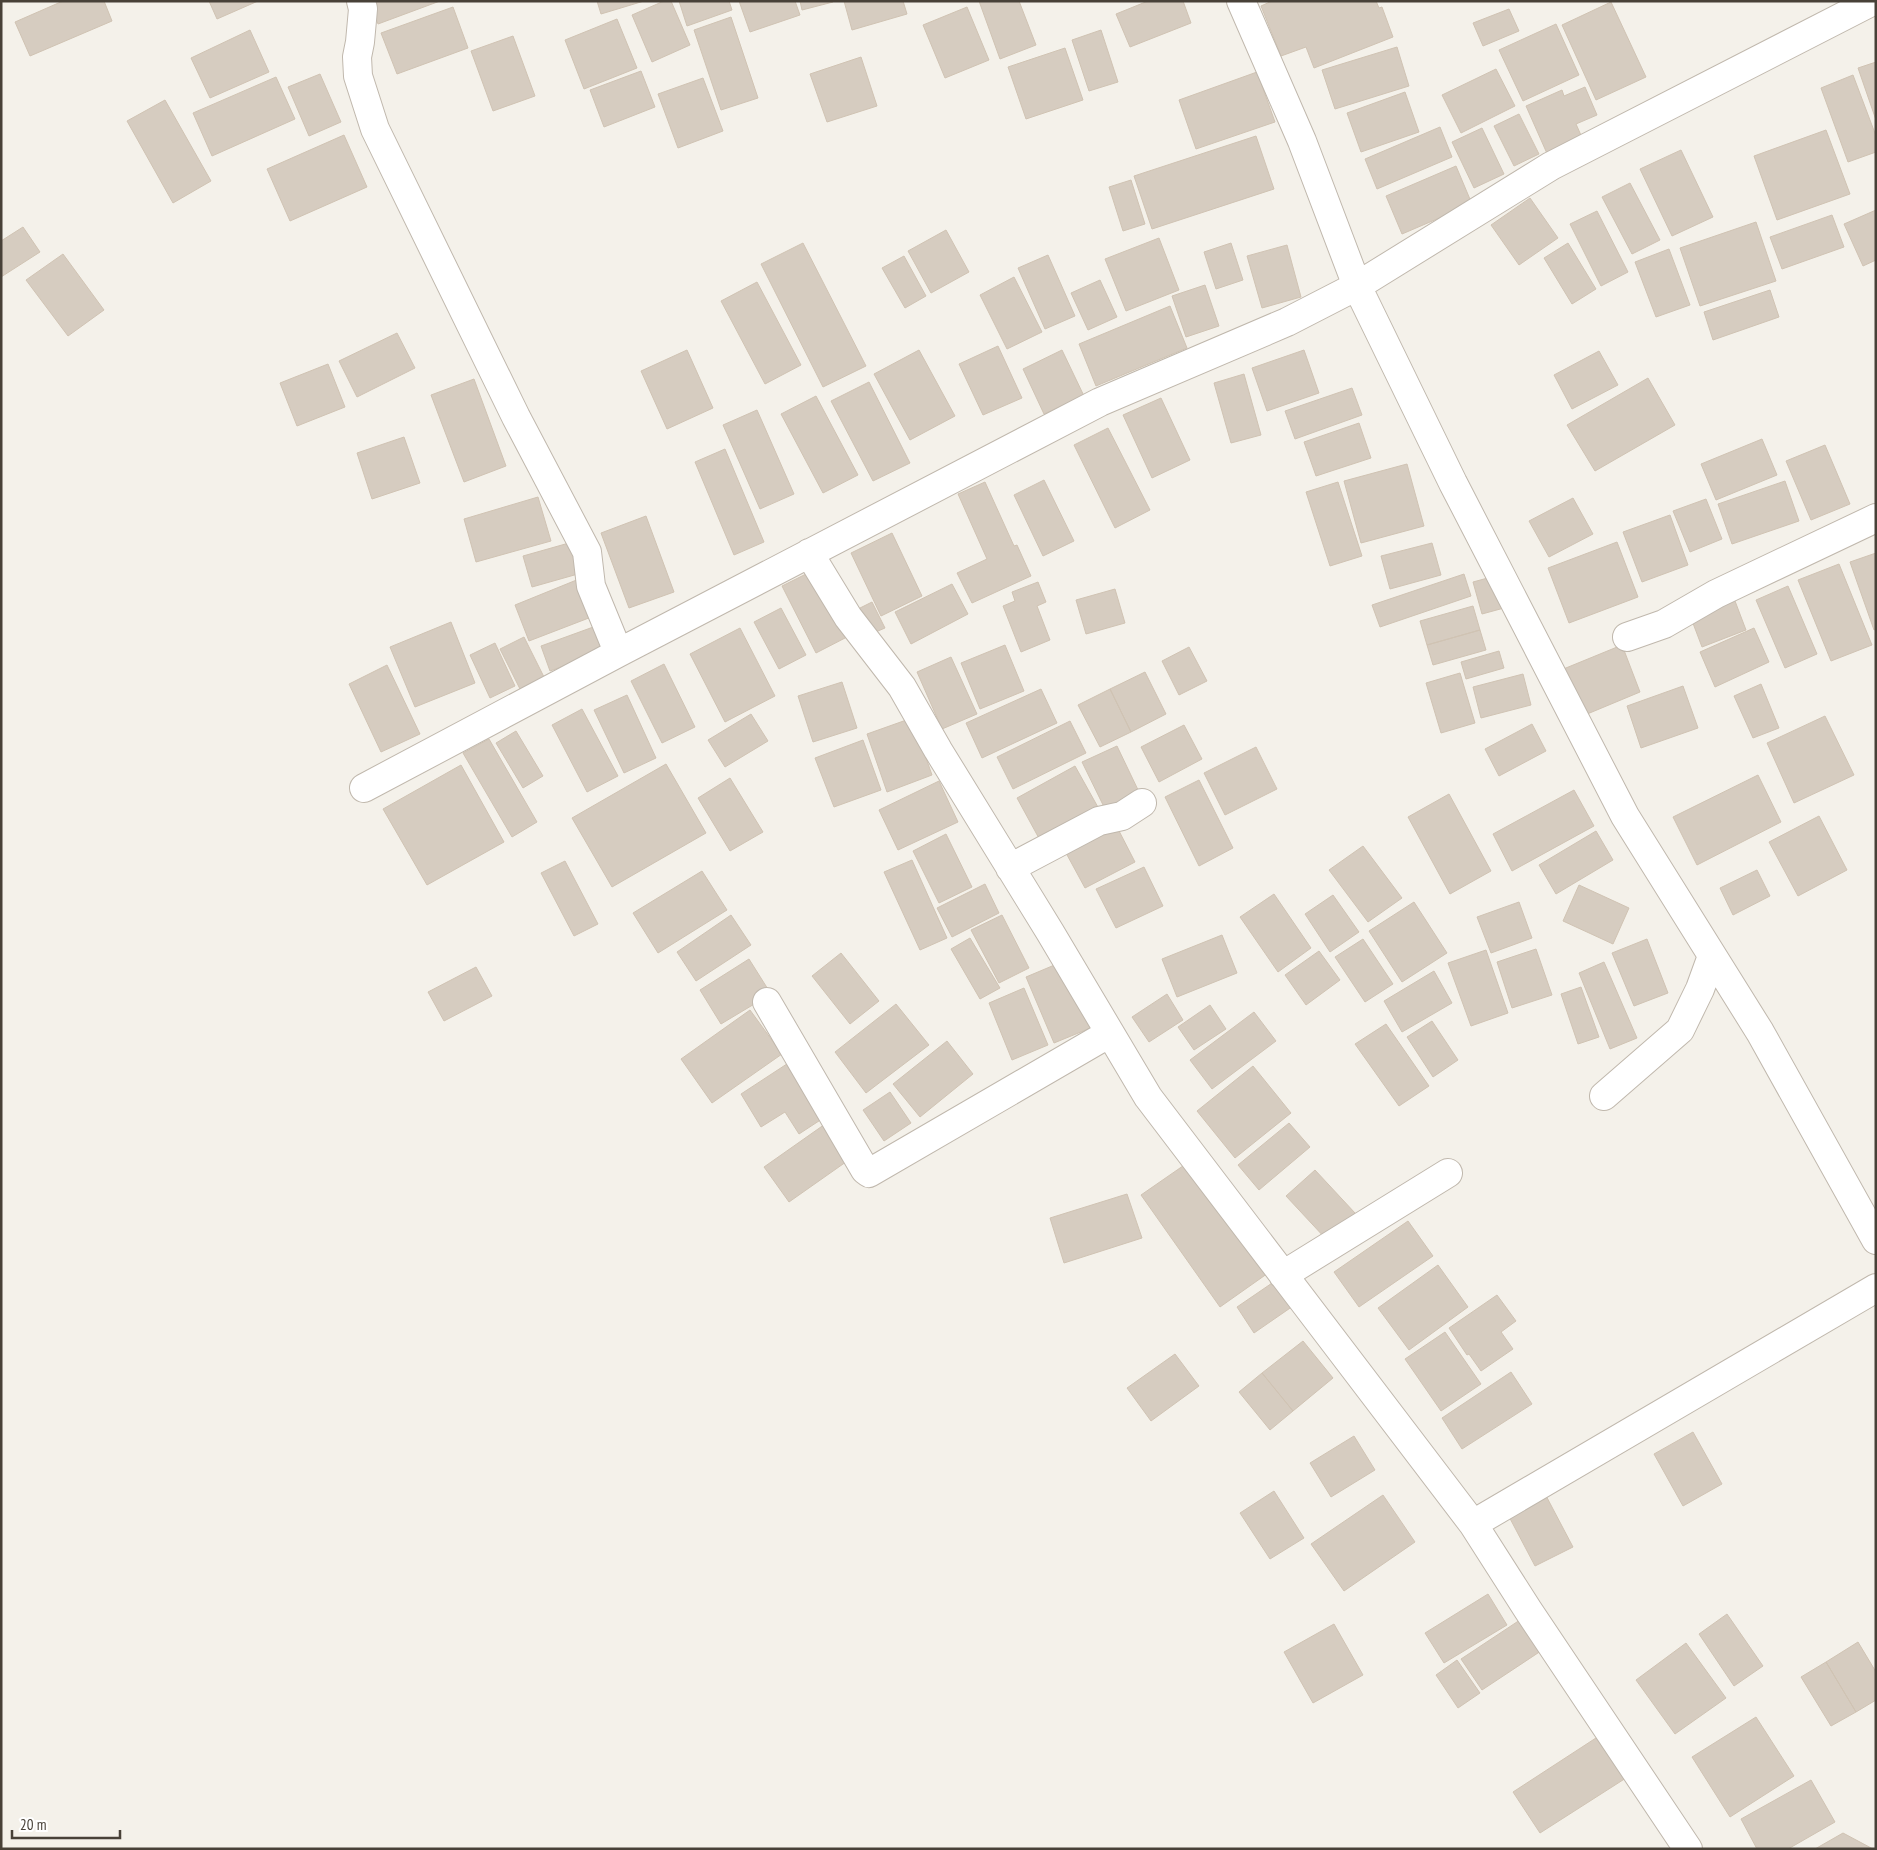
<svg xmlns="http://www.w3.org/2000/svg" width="1877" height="1850" font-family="'PT Sans Narrow',sans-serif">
<rect width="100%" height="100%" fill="#f4f1ea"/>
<path fill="#d6ccc0" stroke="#d0c3b3" d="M63,1h41l8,20 -82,35 -15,-34z
M209,1h49l-41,18z
M370,1h70l-62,23z
M597,1h47l-43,13z
M664,1h7l19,44 -38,17 -20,-47z
M679,1h50l3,9 -45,16z
M739,1h56l5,14 -50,17z
M800,1h32l1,1 -31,8z
M844,1h59l4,13 -55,16z
M979,1h40l17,44 -36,14z
M1148,1h35l8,22 -61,24 -14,-33z
M1272,1h104l3,7 3,-1 11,30 -79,31 -8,-21 -25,9 -20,-50z
M1611,2l35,75 -50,23 -34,-75z
M453,7l15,41 -71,26 -16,-41z
M967,7l22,53 -44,18 -22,-53z
M1509,9l10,22 -36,15 -10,-23z
M731,17l27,81 -37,12 -27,-80z
M617,19l20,49 -53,21 -19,-49z
M1556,24l23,51 -56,26 -24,-51z
M250,30l19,42 -59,26 -19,-40z
M1101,30l17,52 -29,9 -17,-51z
M513,36l22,60 -42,15 -22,-60z
M1397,47l12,39 -74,23 -13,-39z
M1065,48l18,52 -57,19 -18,-52z
M861,57l16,49 -50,16 -17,-48z
M1876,62v58l-18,-52z
M1496,69l19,37 -54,27 -19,-38z
M641,71l14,36 -51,20 -14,-37z
M1257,72l18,50 -79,27 -17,-49z
M320,74l21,48 -32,14 -21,-49z
M1853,75l23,61v16l-28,10 -27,-74z
M276,77l19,42 -83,37 -19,-43z
M703,78l20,53 -45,17 -20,-54z
M1585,87l12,28 -21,9 8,18 -35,16 -23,-52 36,-16 2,6z
M1405,92l14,40 -58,20 -14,-39z
M165,100l46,81 -38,22 -46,-82z
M1519,114l20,40 -25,12 -20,-40z
M1440,127l12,30 -75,32 -12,-30z
M1482,128l22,46 -30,14 -22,-46z
M1826,130l24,64 -73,26 -23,-64z
M344,135l23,52 -77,34 -23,-52z
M1256,136l18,53 -122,40 -18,-53z
M1681,150l32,67 -41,19 -32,-67z
M1456,166l16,38 -70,30 -16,-38z
M1131,180l14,44 -22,7 -14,-44z
M1630,183l30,57 -28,14 -30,-57z
M1530,198l28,40 -39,27 -28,-40z
M1876,210v50l-13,6 -19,-42z
M1597,211l31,61 -27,14 -31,-62z
M1832,215l12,32 -62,22 -12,-32z
M1756,222l20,59 -76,25 -20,-58z
M23,227l17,25 -39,25v-36z
M946,230l23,42 -38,21 -23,-42z
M1159,238l20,52 -53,21 -21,-52z
M803,243l63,123 -43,21 -62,-123z
M1231,243l12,37 -27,9 -12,-37z
M1568,243l28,46 -24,15 -28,-46z
M1287,245l14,52 -39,11 -15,-52z
M1669,249l21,56 -34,12 -21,-55z
M63,254l41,56 -36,26 -42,-56z
M1048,255l27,61 -30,13 -27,-61z
M904,256l22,40 -21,12 -23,-40z
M1014,277l28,55 -35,17 -27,-54z
M1100,280l17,37 -29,13 -17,-37z
M757,282l44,83 -36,19 -44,-83z
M1205,285l14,41 -33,11 -14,-41z
M1770,290l9,27 -66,23 -9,-28z
M1170,306l17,42 -91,38 -17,-42z
M397,333l18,35 -58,29 -18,-36z
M998,346l24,52 -39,17 -24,-51z
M687,350l26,58 -46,21 -26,-58z
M919,350l36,66 -45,24 -36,-66z
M1062,350l22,46 -40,18 -21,-45z
M1304,350l15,43 -52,18 -15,-43z
M1599,351l19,34 -46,24 -18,-34z
M328,364l17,43 -48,19 -17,-43z
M1244,374l17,61 -30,8 -17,-60z
M1648,378l27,47 -80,46 -28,-46z
M474,379l32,87 -42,16 -33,-87z
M869,382l41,81 -37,18 -42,-80z
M1352,388l10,27 -67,24 -10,-28z
M816,396l42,79 -35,18 -42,-79z
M1161,398l29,62 -38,18 -29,-63z
M757,410l37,84 -34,15 -37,-84z
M1359,423l12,35 -55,18 -12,-34z
M1108,428l42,82 -35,18 -41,-83z
M404,437l16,46 -48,16 -15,-46z
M1762,439l15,36 -61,25 -15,-36z
M1825,445l25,59 -39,16 -25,-59z
M725,449l39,93 -30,13 -39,-93z
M1407,464l17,62 -63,17 -17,-62z
M1044,480l30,61 -31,15 -29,-61z
M1785,481l14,40 -67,23 -14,-40z
M985,482l29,64 3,-1 14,31 -59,27 -15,-30 30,-14 -29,-65z
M1338,482l24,74 -32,10 -24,-74z
M538,497l13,44 -75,21 -12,-43z
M1573,498l20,36 -44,23 -20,-36z
M1706,499l16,40 -32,13 -17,-41z
M1670,515l18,50 -46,17 -19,-50z
M646,516l28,76 -45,16 -28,-75z
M892,533l30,63 -41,20 -30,-63z
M576,541l9,31 -53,15 -9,-31z
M1617,542l21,55 -69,26 -21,-55z
M1432,543l9,32 -51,14 -9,-33z
M1876,553v76l-2,1 -24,-68z
M1839,564l33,81 -41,16 -33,-81z
M814,570l33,67 -31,16 -34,-67z
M1464,574l7,22 -91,31 -8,-22z
M1495,576l9,32 -22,6 -9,-32z
M579,579l15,37 -65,25 -14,-36z
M1038,582l8,20 -9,4 13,34 -29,12 -18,-46 12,-5 -3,-9z
M952,584l16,30 -57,30 -16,-32z
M1788,586l29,68 -32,14 -29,-68z
M1115,589l10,34 -39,11 -10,-34z
M1735,601l11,29 -44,17 -11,-29z
M872,602l13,26 -21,9 -12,-25z
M1473,606l7,24 -53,15 -7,-24z
M781,608l25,47 -27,14 -25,-47z
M451,622l24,61 -60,24 -25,-60z
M596,626l10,25 -56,20 -9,-25z
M740,628l35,68 -50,26 -35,-68z
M1754,628l15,34 -54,25 -15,-35z
M1480,630l6,20 -53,15 -6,-20z
M524,637l21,42 -24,12 -21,-42z
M495,643l20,43 -25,12 -20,-43z
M1005,645l19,46 -44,18 -19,-46z
M1622,645l18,47 -60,25 -19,-47z
M1189,647l18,34 -28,14 -17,-34z
M1499,651l5,17 -38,11 -5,-17z
M951,657l26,57 -35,15 -25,-57z
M664,664l31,63 -33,16 -31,-62z
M387,665l33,69 -39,18 -32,-68z
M1145,672l21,42 -35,18 -21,-43z
M1460,673l15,50 -34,10 -15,-50z
M1523,674l8,31 -50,13 -8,-31z
M842,682l15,46 -44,14 -15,-46z
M1761,684l18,44 -26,10 -19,-42z
M1683,686l15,42 -57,20 -14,-42z
M1041,689l16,34 -75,35 -16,-35z
M1110,689l21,43 -31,15 -22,-42z
M627,695l29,63 -32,15 -30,-63z
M582,709l36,67 -31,16 -35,-67z
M751,714l17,27 -43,26 -17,-27z
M1825,716l29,59 -60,28 -27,-60z
M912,718l20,57 -45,17 -20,-58z
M1070,721l16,32 -73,36 -16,-32z
M1532,724l14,27 -47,25 -14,-27z
M1184,725l18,34 -43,23 -18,-35z
M516,731l27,45 -20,12 -27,-45z
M489,739l48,83 -25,15 -49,-84z
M863,740l18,50 -47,17 -19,-49z
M1117,746l23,48 -34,17 -24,-49z
M1256,747l21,42 -52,26 -21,-42z
M666,764l40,69 -94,54 -40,-69z
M461,765l43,77 -77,43 -44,-76z
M1075,766l24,43 -58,33 -24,-44z
M1758,775l23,47 -84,43 -24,-48z
M730,778l33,54 -33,19 -32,-53z
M1199,780l34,68 -34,18 -34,-69z
M939,781l19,41 -60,28 -19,-40z
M1574,790l20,36 -82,45 -19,-37z
M1449,794l42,77 -41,23 -42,-77z
M1819,816l28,54 -49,26 -29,-54z
M1117,827l18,35 -50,26 -19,-35z
M1596,831l17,29 -57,34 -17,-29z
M946,834l26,53 -33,16 -26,-52z
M1363,846l39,52 -34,24 -39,-52z
M912,860l35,78 -27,12 -36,-78z
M565,861l33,63 -24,12 -33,-63z
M1144,867l19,39 -47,22 -20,-39z
M1757,870l13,26 -37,19 -13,-27z
M702,871l25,39 -69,43 -25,-40z
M985,884l14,29 -47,24 -15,-29z
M1579,885l50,23 -16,36 -50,-23z
M1274,894l37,54 -33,24 -38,-55z
M1333,895l26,37 -29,20 -25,-38z
M1414,902l33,51 -45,29 -33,-51z
M1519,902l13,36 -41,15 -14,-36z
M731,915l20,30 -55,36 -19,-29z
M1002,915l27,53 -30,15 -28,-53z
M1222,935l15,38 -60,24 -15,-38z
M970,938l30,50 -20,11 -29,-50z
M1363,939l30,45 -28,18 -30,-45z
M1647,939l21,54 -34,13 -22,-53z
M1536,949l16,46 -40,13 -15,-46z
M1486,950l22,63 -37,13 -23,-63z
M1319,951l21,29 -34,25 -21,-30z
M841,953l38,48 -29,23 -38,-48z
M749,959l22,35 -50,30 -21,-34z
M1064,961l29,66 -39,16 -28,-66z
M1604,962l33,76 -27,11 -31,-76z
M476,967l16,29 -48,25 -16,-29z
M1434,971l18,32 -50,29 -18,-31z
M1581,987l18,50 -21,7 -17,-50z
M1024,988l24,57 -36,15 -23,-57z
M1167,994l16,26 -34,22 -17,-25z
M896,1004l33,41 -63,48 -31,-41z
M1210,1005l16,24 -32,21 -16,-23z
M750,1010l32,44 -70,49 -31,-44z
M1254,1012l22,29 -64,48 -22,-29z
M1432,1021l26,39 -25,17 -26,-40z
M1386,1024l43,62 -30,20 -44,-62z
M947,1041l26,33 -53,43 -27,-33z
M796,1058l29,59 -26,17 -14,-22 -24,15 -20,-33z
M1253,1066l38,47 -56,45 -38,-47z
M890,1092l21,31 -27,18 -21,-31z
M828,1122l25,35 -64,45 -25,-35z
M1289,1123l21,24 -51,43 -21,-25z
M1193,1159l78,112 -51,36 -79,-112z
M1315,1170l40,43 -29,26 -40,-43z
M1127,1194l15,44 -78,25 -14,-45z
M1408,1221l25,35 -74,51 -25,-35z
M1438,1265l30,42 -59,43 -31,-42z
M1278,1279l18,25 -42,29 -17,-26z
M1497,1295l19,26 -15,11 12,17 -32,22 -12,-17 -2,1 -18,-27z
M1445,1332l36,52 -40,27 -36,-52z
M1303,1341l30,37 -40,33 -31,-38z
M1175,1354l24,32 -48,35 -24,-33z
M1511,1372l21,32 -70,45 -20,-31z
M1262,1373l31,38 -23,19 -31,-38z
M1693,1432l29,52 -39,22 -29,-52z
M1354,1436l21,34 -44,27 -21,-34z
M1543,1490l30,57 -38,19 -30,-57z
M1274,1491l30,47 -34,21 -30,-46z
M1383,1495l32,47 -71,49 -33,-47z
M1488,1594l19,31 -63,38 -19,-30z
M1529,1614l21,31 -68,45 -21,-31z
M1727,1614l36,52 -29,20 -35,-52z
M1334,1624l29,51 -50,28 -29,-51z
M1858,1642l18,30v28l-20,12 -30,-50z
M1686,1643l40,55 -51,36 -39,-54z
M1457,1660l23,33 -22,15 -22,-33z
M1826,1662l30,50 -25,14 -30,-49z
M1756,1717l38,59 -64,41 -38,-60z
M1599,1736l27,42 -86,55 -27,-41z
M1811,1780l24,42 -47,27h-31l-16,-30z
M1843,1833l30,16h-58z"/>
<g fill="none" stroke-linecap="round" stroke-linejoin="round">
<defs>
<path id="street" d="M361,1l2,8 -3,33 -3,15 1,19 17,53 141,288 71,135 4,34 23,56 6,10
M1241,1l61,140 55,145 194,-120 322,-165
M809,553l39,64 54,70 36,63 112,182 98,165 325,427 55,86 160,239
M1627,637l37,-13 52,-30 160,-76
M364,788l256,-136 480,-250 187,-80 70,-36 96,197 172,333 135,216 116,208
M1010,868l89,-47 23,-5 20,-13
M767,1002l98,168 4,3 241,-140
M1604,1096l76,-66 20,-41 12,-33
M1283,1275l165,-102
M1473,1524l403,-236"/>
</defs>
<use href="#street" stroke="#c0b8ad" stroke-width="30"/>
<use href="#street" stroke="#fff" stroke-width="28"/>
</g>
<rect width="1877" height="1850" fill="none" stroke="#484138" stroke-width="5"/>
<path d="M12 1830v8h108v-8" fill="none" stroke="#484138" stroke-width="2.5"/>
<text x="20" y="1830" font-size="15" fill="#484138" stroke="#ffffff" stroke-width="4" paint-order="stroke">20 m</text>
</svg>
